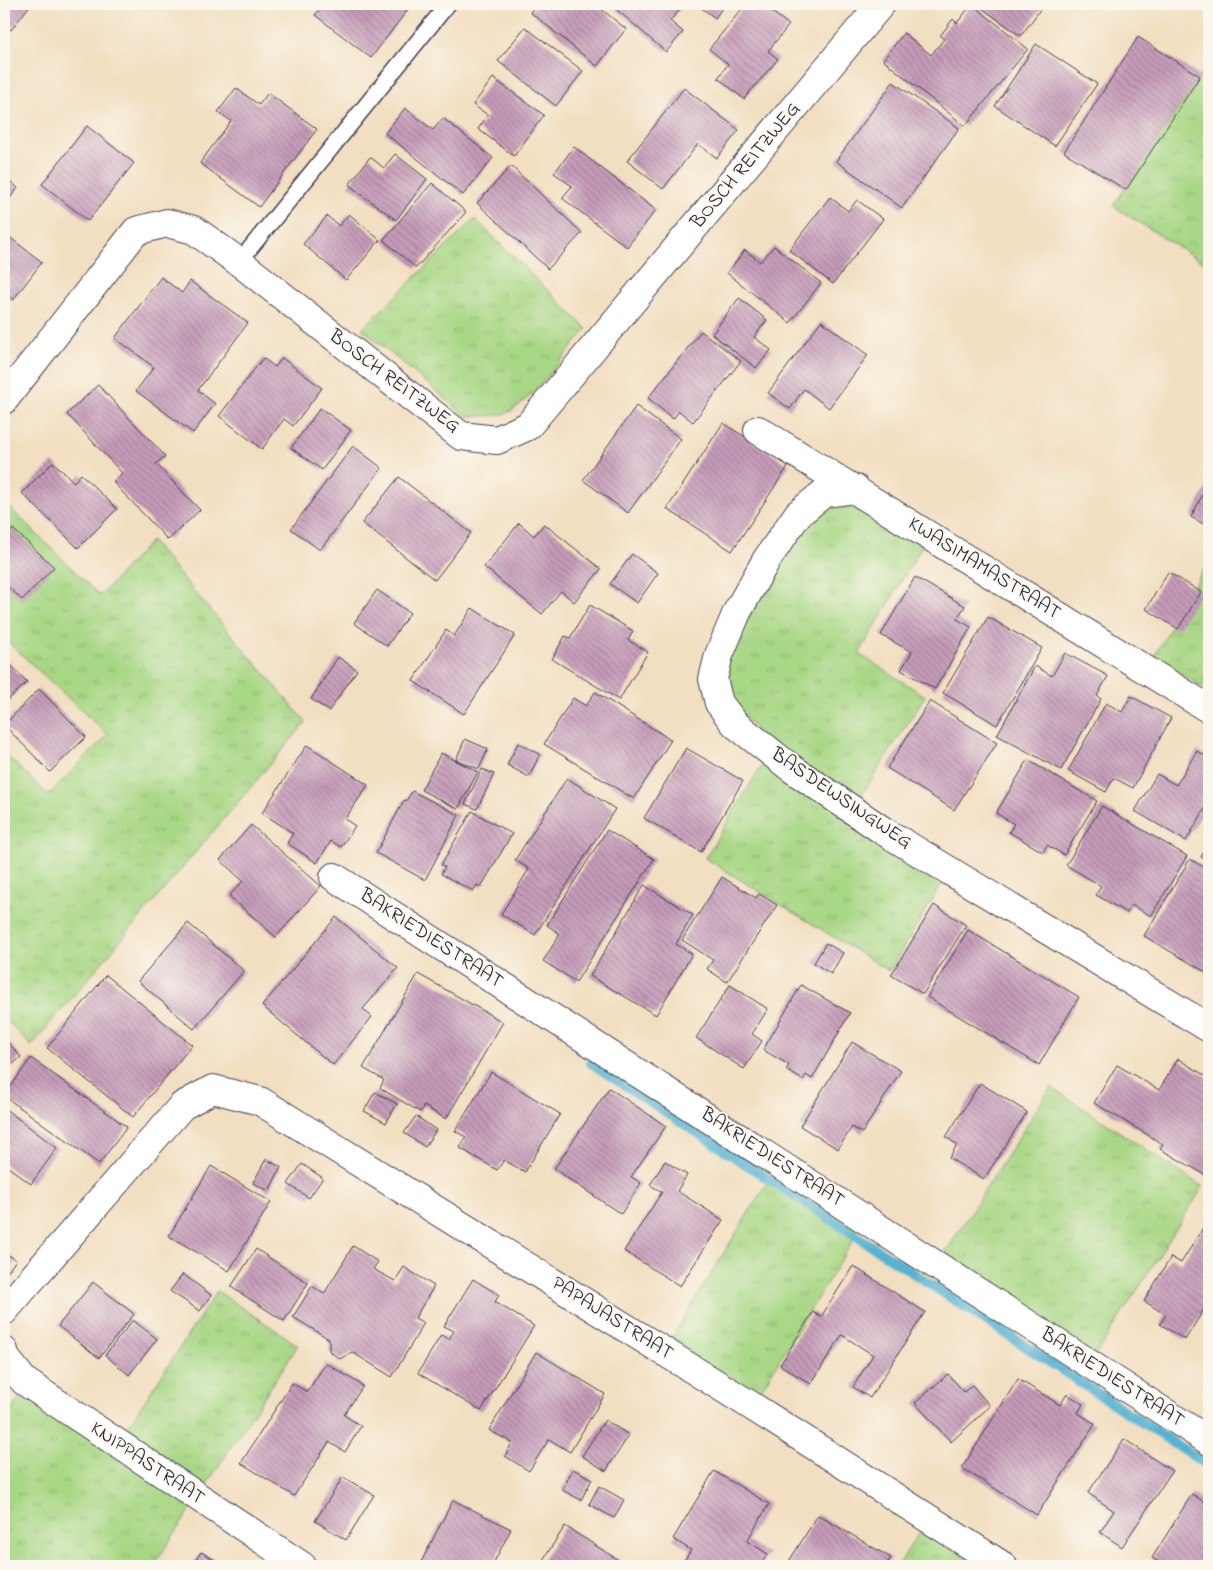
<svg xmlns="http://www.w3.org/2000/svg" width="1213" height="1570" font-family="'Indie Flower',sans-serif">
<defs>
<pattern id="grass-tufts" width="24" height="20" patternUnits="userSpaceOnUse" patternTransform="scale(1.25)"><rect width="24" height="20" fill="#a8d785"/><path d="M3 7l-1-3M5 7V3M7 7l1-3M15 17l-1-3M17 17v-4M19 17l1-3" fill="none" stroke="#90b874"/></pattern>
<pattern id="building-back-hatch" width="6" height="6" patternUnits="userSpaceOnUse" patternTransform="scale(1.25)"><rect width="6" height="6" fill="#c69cb9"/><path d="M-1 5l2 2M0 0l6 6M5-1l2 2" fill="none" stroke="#a07f98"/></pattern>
</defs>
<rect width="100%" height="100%" fill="#fbf7ec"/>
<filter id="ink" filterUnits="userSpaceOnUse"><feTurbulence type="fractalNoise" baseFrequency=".02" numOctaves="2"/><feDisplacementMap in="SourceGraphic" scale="10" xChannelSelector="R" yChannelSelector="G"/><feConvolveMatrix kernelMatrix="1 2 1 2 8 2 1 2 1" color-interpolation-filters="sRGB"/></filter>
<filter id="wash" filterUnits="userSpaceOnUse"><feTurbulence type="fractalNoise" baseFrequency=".0096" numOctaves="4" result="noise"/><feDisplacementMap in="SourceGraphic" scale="20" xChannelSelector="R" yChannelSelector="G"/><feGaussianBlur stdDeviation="1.12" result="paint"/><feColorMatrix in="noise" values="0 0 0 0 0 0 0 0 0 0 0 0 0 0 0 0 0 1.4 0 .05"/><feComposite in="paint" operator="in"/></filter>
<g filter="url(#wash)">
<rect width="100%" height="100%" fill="#f2dec0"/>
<path fill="url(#grass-tufts)" stroke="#657c60" d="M1209,64v202l-96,-60z
M475,219l112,110c-18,20 -54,70 -76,82 -12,6 -31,5 -45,5l-104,-87z
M843,498l83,41 -67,115 66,42 -69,108 -95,-68 -34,-41 -3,-20 3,-20 77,-135z
M4,502l96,94 51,-55 155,181 -275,324 -27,-29v-264l44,42 60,-60 -104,-97z
M1209,560v131l-55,-34z
M767,757l179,120 -57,94 -184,-113z
M1051,1087l152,100 -108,169 -154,-97z
M773,1173l87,56 -103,167 -89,-52z
M217,1291l81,54 -95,145 -82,-53z
M23,1392l170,114 -40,60h-149v-144z
M921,1529l60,37h-83z"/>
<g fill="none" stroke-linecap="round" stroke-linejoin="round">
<path stroke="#55b2d3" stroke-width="10" d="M591,1063l618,403"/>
</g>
<g id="blocks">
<path fill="url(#building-back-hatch)" d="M4,4h27l-20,26 -7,-6z
M324,4h88l-41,54 -56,-43z
M538,4h57l31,25 -29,37 -67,-54z
M610,4h66l5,4 -11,13 13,11 -17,20z
M696,4h29l-10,14z
M746,4h16l27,21 -21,26 10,8 -34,40 -26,-21 10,-14 -19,-15z
M972,4l56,45 -63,77 -82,-66 21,-27 27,22 13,-16 -4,-3 13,-17 4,4z
M976,4h68l-23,32z
M525,27l58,44 -27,35 -58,-45z
M1138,37l62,39 -74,114 -62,-38z
M1036,44l61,40 -42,62 -60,-40z
M493,78l51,37 -30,41 -36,-27 10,-14 -15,-10z
M893,82l66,46 -57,80 -66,-47z
M236,88l23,17 9,-12 49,36 -58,78 -59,-44 31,-42 -13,-9z
M684,88l55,42 -22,28 -19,-14 -35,45 -36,-28z
M405,108l28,22 10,-12 50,40 -30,37 -78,-62z
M87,126l47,37 -46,58 -46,-37z
M574,147l82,63 -29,37 -65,-49 10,-12 -18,-13z
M395,154l32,25 -31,41 -47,-35 21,-28 14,11z
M511,166l71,67 -34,36 -71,-66z
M4,176l14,12 -14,18z
M432,183l34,29 -50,56 -33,-28z
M830,197l18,14 9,-11 26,19 -50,65 -44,-34z
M349,214l31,26 -34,40 -43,-36 24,-28 12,10z
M4,233l38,29 -29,38 -9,-7z
M774,246l47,37 -31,40 -63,-50 18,-23 15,12z
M161,277l21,16 8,-12 58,42 -50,67 17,14 -22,29 -57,-42 18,-24 -39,-29z
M739,298l28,22 -13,17 17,13 -15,18 -44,-34z
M821,321l47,34 -39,53 -25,-19 -14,20 -22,-16z
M701,331l40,30 -48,61 -14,-11 -6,8 -25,-21z
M263,358l12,9 7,-9 40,30 -29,38 -9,-7 -22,30 -43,-33z
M98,385l67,71 -9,8 44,46 -32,30 -55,-58 9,-9 -55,-59z
M636,406l45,33 -53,74 -45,-33z
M320,408l31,22 -29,40 -31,-22z
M723,423l66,42 -57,86 -65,-42z
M353,446l29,22 -62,82 -29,-21z
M53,462l21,20 7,-8 36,35 -39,39 -56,-55z
M399,477l72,56 -36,47 -73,-57z
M1209,482v45l-18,-10z
M519,523l15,13 10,-12 57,45 -27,33 -13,-11 -19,23 -58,-47z
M13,529l41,38 -32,33 -18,-17v-44z
M632,554l26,19 -21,30 -27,-19z
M1168,572l33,20 -23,37 -32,-20z
M915,577l50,29 -8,13 14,8 -36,62 -34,-19 11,-18 -31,-17z
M377,590l33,23 -23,33 -33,-23z
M590,605l43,26 -5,9 20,12 -29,48 -67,-41 13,-23 5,2z
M472,608l43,27 -51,79 -51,-33 33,-51 8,6z
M988,617l54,31 -45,77 -54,-32z
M1065,653l43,23 -11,20 4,3 -40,71 -64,-35 38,-69 17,10z
M338,657l19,13 -28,41 -18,-12z
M4,658l23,24 -23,22z
M39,689l47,48 -36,35 -46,-47z
M595,692l76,48 -37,59 -90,-55 29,-46 13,8z
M1131,696l40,22 -38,70 -19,-10 -8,14 -38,-21 38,-68 16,9z
M930,701l67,42 -43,67 -67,-42z
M465,739l23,10 -9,20 -23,-9z
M518,743l22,11 -11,23 -22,-12z
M307,745l61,40 -23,34 10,7 -14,21 -10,-6 -14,22 -30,-20 6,-10 -31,-20z
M686,748l57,33 -42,71 -57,-34z
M1197,751l12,7v44l-23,39 -51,-30 22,-37 19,11z
M441,753l37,19 -20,37 -37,-19z
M1028,760l69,41 -33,54 -17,-10 -4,7 -34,-20 5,-8 -18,-11z
M482,769l12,5 -17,35 -12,-5z
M567,778l48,31 -80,126 -34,-21 28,-45 -14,-9z
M412,791l47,24 -34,65 -49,-27 28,-53 2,1z
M1102,806l85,50 -36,60 -20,-11 -4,8 -31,-18 5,-9 -35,-21z
M472,811l40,23 -31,53 -4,-2 -4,6 -32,-17 4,-7 -4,-2z
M251,825l70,61 -45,51 -47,-41 14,-15 -23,-21z
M607,830l47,29 -78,123 -33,-21 17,-27 -13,-9z
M1209,843v19l-8,-5z
M1190,859l19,11v104l-65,-38z
M722,877l34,21 3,-4 18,11 -50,77 -20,-13 6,-9 -31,-20z
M644,885l49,30 -17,29 16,10 -36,61 -66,-39z
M934,905l32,20 -43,69 -32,-19z
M336,917l62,51 -35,41 9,8 -39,48 -71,-59z
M188,923l56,48 -50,58 -56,-48z
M968,930l111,67 -40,68 -112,-68z
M826,943l17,10 -12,21 -17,-11z
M418,974l85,48 -57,97 -22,-13 -4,6 -40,-24 4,-8 -21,-12z
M106,975l86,70 -59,72 -86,-69z
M730,985l38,24 -16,25 10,7 -18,28 -48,-31z
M801,985l49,28 -38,66 -6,-4 -3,5 -17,-10 3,-5 -26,-15z
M4,1038l17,19 -17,15z
M852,1042l49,29 -39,62 -10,-6 -14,22 -38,-23z
M31,1058l96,69 -28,37 -95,-68z
M1178,1059l31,19v99l-49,-28 3,-5 -69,-41 23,-38 42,25z
M491,1072l69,42 -35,58 -21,-12 -7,10 -37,-22 6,-11 -11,-6z
M980,1083l47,29 -43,67 -35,-21 8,-13 -11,-8z
M609,1088l57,38 -35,51 10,6 -20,31 -67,-45z
M375,1092l22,12 -11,19 -22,-12z
M4,1108l53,40 -26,36 -27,-20z
M416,1116l20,14 -11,17 -21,-14z
M266,1159l15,8 -12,24 -16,-8z
M665,1161l22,14 -10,16 46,29 -43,66 -56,-35 38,-59 -12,-7z
M302,1164l21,14 -14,20 -21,-14z
M211,1166l60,36 -42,69 -60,-35z
M1205,1225l4,3v73l-24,39 -25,-16 6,-9 -22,-14 27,-44 10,6z
M353,1246l25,16 -5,7 22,12 9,-14 30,19 -19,32 9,5 -32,54 -40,-25 -12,7 -11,-8v-12l-36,-22 19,-31 12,8z
M256,1249l52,34 -24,38 -53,-34z
M4,1252l12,8 -12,17z
M853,1266l72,46 -55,86 -17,-11 20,-32 -31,-20 -31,49 -31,-19 33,-53 8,5z
M183,1274l28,21 -11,16 -30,-20z
M473,1279l26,16 -4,7 39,24 -53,85 -63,-38 23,-38 8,4 5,-8 -10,-5z
M93,1282l41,32 -35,44 -41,-32z
M133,1320l24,19 -28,36 -24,-20z
M1209,1342v12l-5,-3z
M536,1352l69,42 -35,58 -21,-13 -20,32 -24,-15 7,-13 -23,-13z
M326,1363l37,23 -19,29 17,11 -16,26 -16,-10 -35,54 -53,-33 51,-80 15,9z
M948,1374l16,18 8,-7 18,21 -39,36 -36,-39z
M1018,1379l42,26 7,-11 16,10 -5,9 17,11 -58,91 -75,-47z
M4,1417l6,5 -6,11z
M605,1420l24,15 -23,36 -24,-15z
M1124,1439l48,32 -50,76 -22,-15 14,-21 -26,-18z
M573,1469l19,10 -11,21 -19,-10z
M714,1471l55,33 -22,37 21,13 -8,12h-79l10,-16 -18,-11z
M343,1477l31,18 -28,45 -31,-19z
M599,1486l25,14 -10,18 -25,-14z
M1192,1494l17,11v61h-43l-14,-8z
M453,1500l58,29 -19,37h-73z
M818,1515l73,43 -6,8h-99z
M565,1526l58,37 -2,3h-82z
M201,1552l25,14h-34z"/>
</g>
</g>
<g filter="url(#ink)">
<use href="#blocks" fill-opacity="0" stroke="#413e4f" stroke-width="1"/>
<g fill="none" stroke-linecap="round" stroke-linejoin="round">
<defs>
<path id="lane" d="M239,262l209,-258"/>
<path id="street" d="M4,400l132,-169 31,-8 27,7 45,32 222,174 36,4 31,-14 353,-422
M758,430l451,279
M856,489l-32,4 -26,21 -31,45 -30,53 -18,43 -6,24 6,24 16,21 56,44 91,62 327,198
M334,877l875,564
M4,1311l178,-205 31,-17 47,12 487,302 256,163
M4,1351l1,6 19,24 278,185"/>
</defs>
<use href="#lane" stroke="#413e4f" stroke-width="18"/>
<use href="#street" stroke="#413e4f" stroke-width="30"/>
<use href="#lane" stroke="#fff" stroke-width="15"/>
<use href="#street" stroke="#fff" stroke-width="28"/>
</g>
</g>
<g text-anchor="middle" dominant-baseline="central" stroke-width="4" stroke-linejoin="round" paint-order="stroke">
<g font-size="20" fill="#22223b" stroke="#fbf7ec">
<text transform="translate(746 166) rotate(-50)">BOSCH REITZWEG</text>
<text transform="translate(394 382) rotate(37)">BOSCH REITZWEG</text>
<text transform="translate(984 569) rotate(32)">KWASIMAMASTRAAT</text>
<text transform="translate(841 799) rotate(34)">BASDEWSINGWEG</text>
<text transform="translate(431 939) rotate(33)">BAKRIEDIESTRAAT</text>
<text transform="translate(772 1158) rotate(33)">BAKRIEDIESTRAAT</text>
<text transform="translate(612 1319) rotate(32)">PAPAJASTRAAT</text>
<text transform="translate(1112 1378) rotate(33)">BAKRIEDIESTRAAT</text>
<text transform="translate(147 1464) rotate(34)">KNIPPASTRAAT</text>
</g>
</g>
<rect width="1213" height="1570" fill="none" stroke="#fbf7ec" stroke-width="20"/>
</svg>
